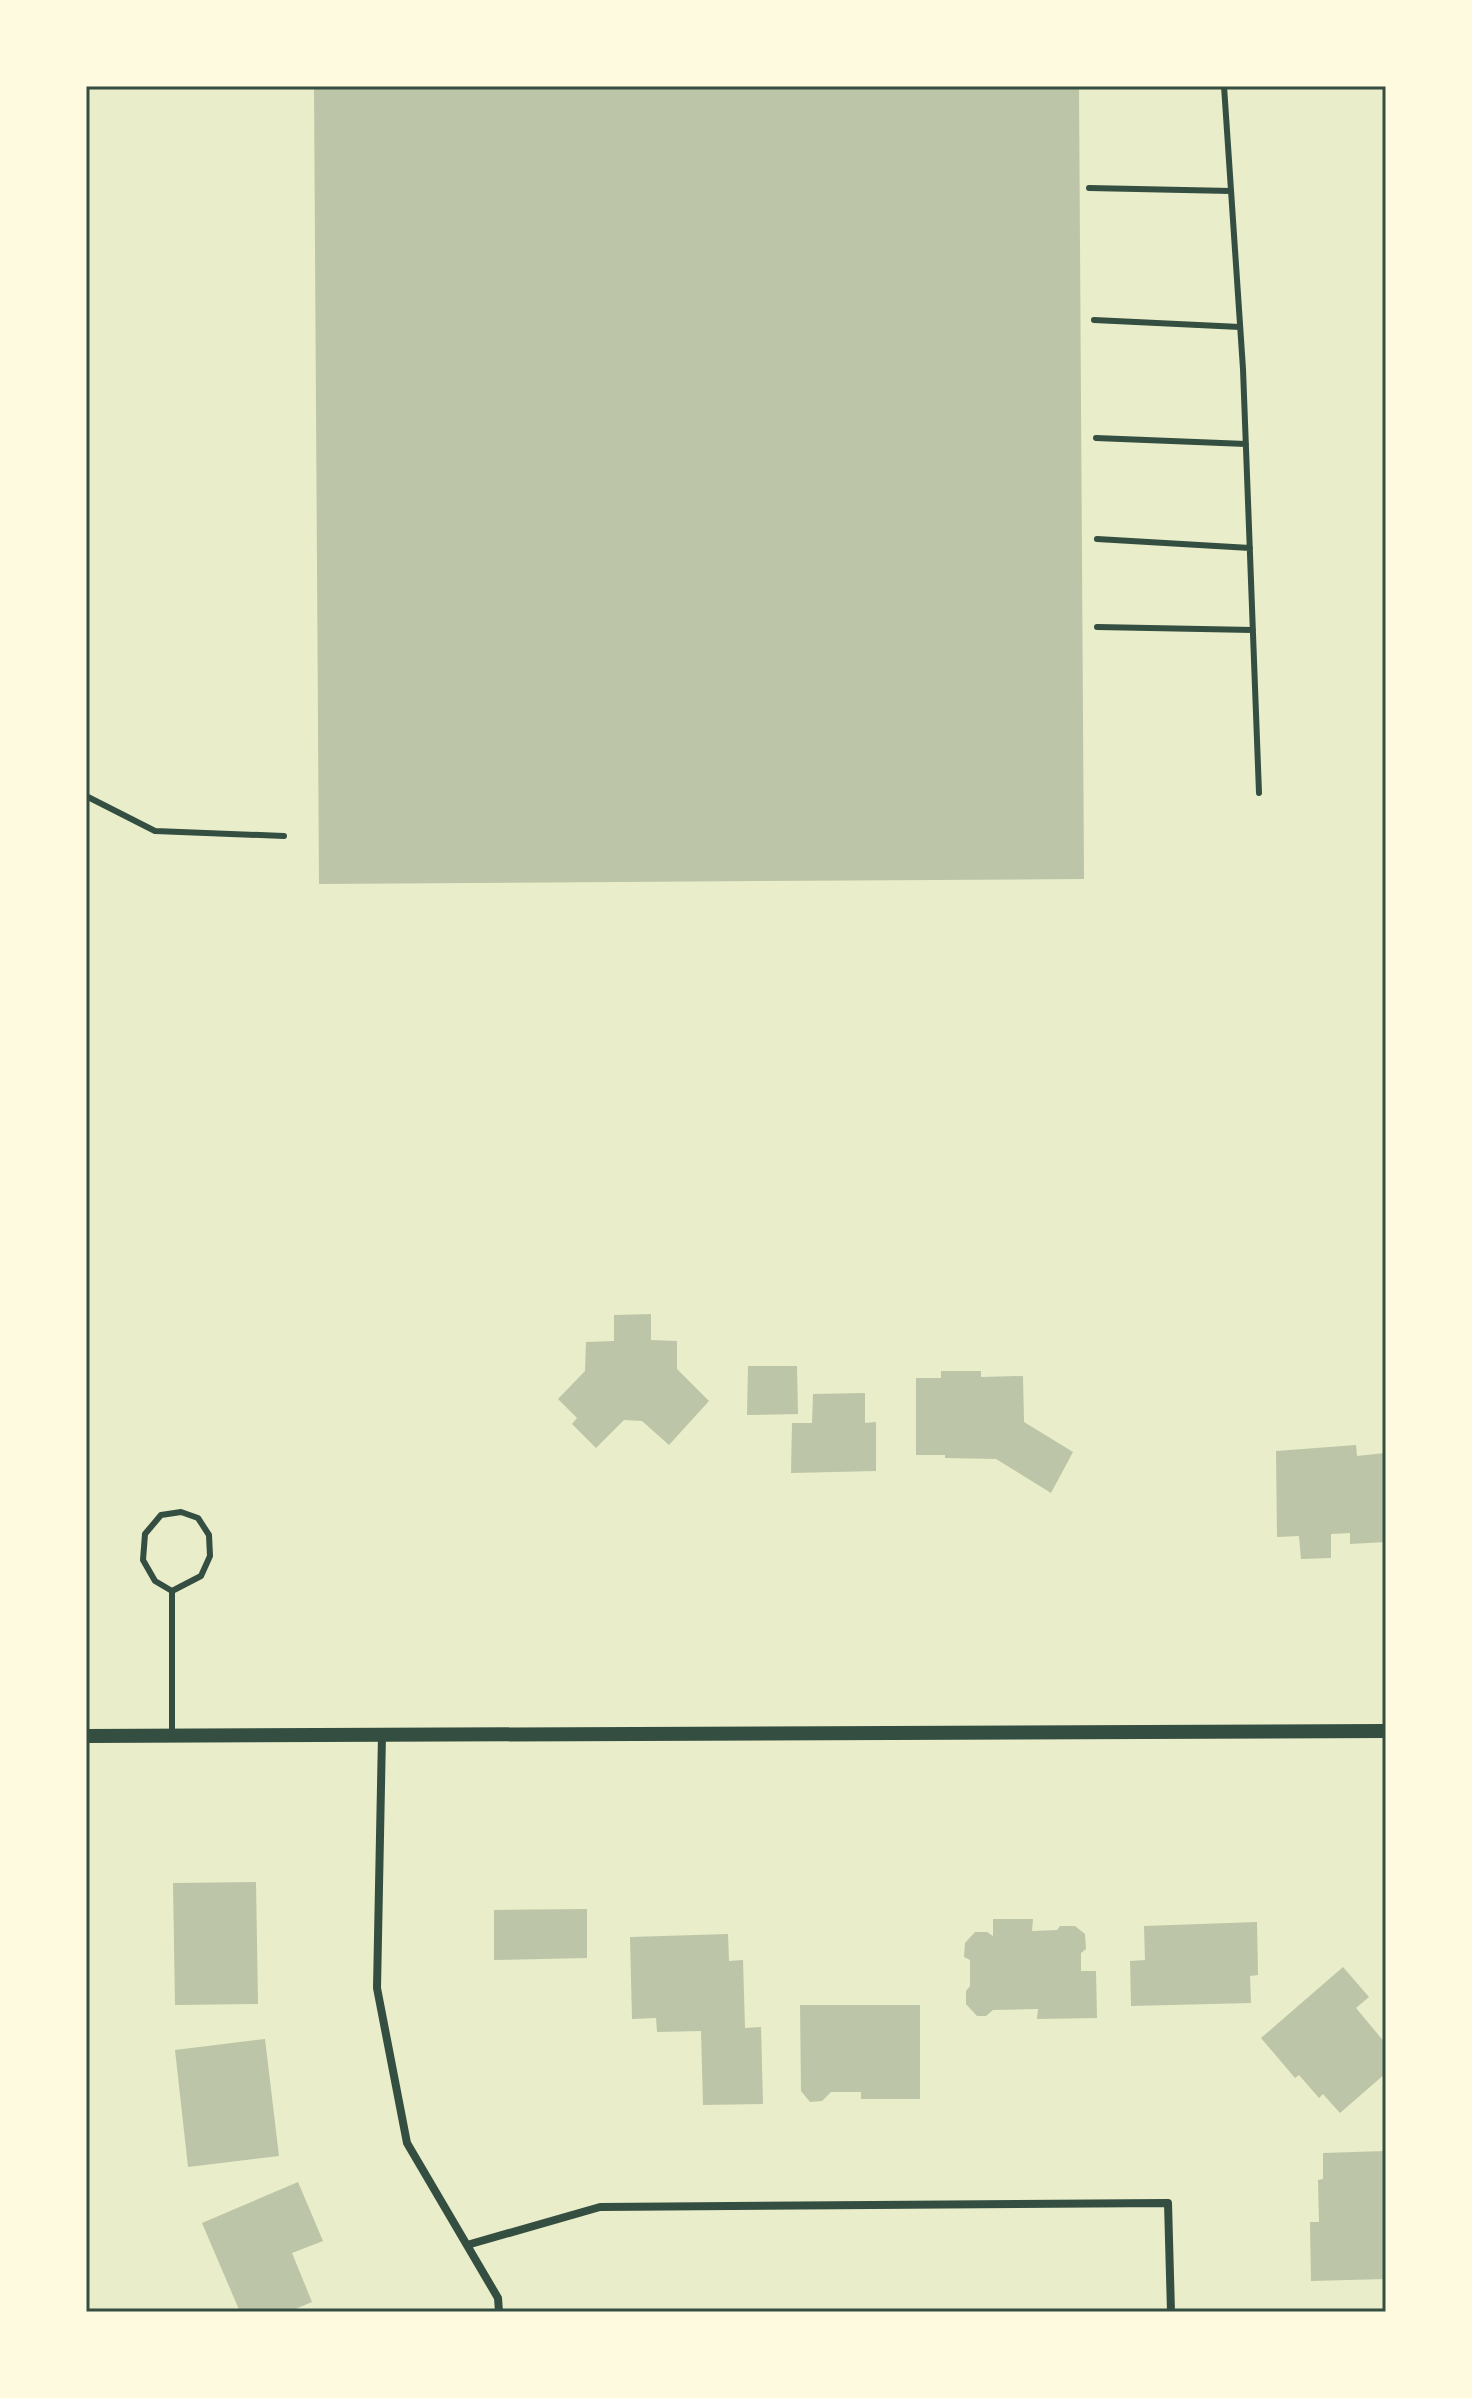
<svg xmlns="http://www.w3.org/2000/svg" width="1472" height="2398" font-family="'Asap Condensed',sans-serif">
<rect width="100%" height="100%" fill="#e9edc9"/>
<path fill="#bcc5a7" d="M314,86h765l5,793 -765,5z
M651,1314v26l26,1v28l32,32 -40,44 -27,-24 -18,-1 -28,28 -24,-24 5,-6 -19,-19 27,-28 1,-29 28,-1v-26z
M748,1366h49l1,48 -51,1z
M941,1371h40v6l42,-1 1,46 49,30 -22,41 -55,-34 -51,-1v-3h-29v-77h25z
M865,1393v30l11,-1v49l-85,2 1,-50h20l1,-29z
M1356,1445l1,11 28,-3 1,89 -36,2v-11l-19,1v24l-30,1 -2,-23 -22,1 -1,-86z
M256,1882l2,122 -83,1 -2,-122z
M587,1909v49l-93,2v-50z
M993,1919h40l-1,12 25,-1 3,-4h15l10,8 1,15 -5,4v18h15l1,47 -60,1 1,-10 -45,1 -7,6h-9l-11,-12v-13l4,-5v-26l-6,-3 1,-14 10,-11h12l6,4z
M1257,1922l1,53 -8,1 1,27 -120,3 -1,-45 15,-1 -1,-34z
M728,1934l1,27 14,-1 2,68 16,-1 2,77 -60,1 -2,-74 -44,1 -1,-14 -24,1 -2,-82z
M1343,1967l26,30 -13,11 30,36v29l-46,40 -17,-19 -4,4 -20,-23 -4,3 -34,-40z
M800,2005h120v94h-59v-7h-30l-9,9 -12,1 -9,-11z
M265,2039l14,117 -91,11 -13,-117z
M1386,2151v128l-75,2 -1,-59h9l-1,-42 5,-1v-26z
M298,2182l25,59 -31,12 20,49 -24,10h-48l-38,-89z"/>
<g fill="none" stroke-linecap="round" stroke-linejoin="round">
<path stroke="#344e41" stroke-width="6" d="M1224,86l19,283 16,424
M1089,188l142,3
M1094,320l146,7
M1096,438l150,6
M1097,539l153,9
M1097,627l156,3
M86,796l69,35 129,5
M181,1512l17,6 11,17 1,21 -9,20 -29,15 -17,-10 -12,-21 2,-26 16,-19z
M172,1591v145"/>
<path stroke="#344e41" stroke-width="8" d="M382,1735l-5,253 30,155 91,155 1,14
M467,2245l133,-38 568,-4 3,109"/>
<path stroke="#344e41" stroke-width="14" d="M86,1736l1300,-5"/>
</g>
<rect width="1472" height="2398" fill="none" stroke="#fefae0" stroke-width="176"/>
<rect x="88" y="88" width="1296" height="2222" fill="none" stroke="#344e41" stroke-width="3"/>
</svg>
